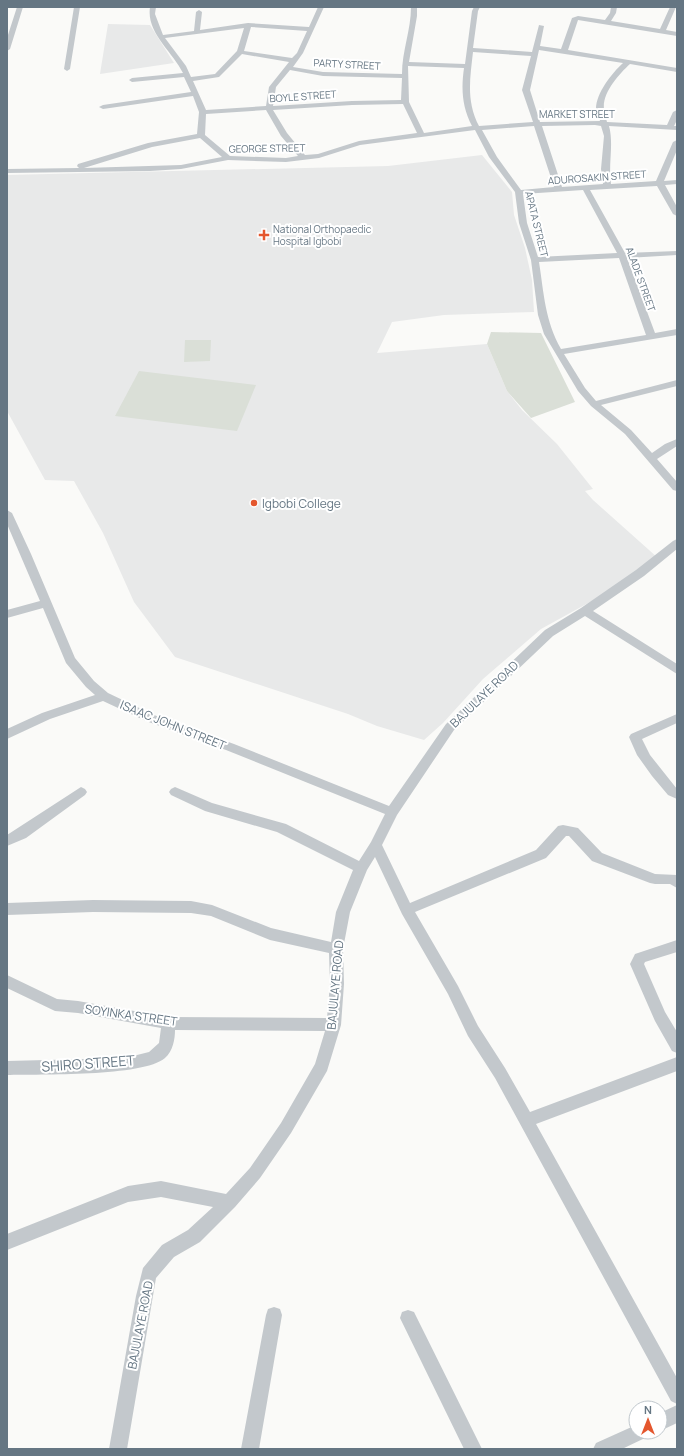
<svg xmlns="http://www.w3.org/2000/svg" width="684" height="1456" font-family="Manrope,sans-serif">
<rect width="100%" height="100%" fill="#fafaf8"/>
<path fill="#e8e9e9" d="M108,24l42,1 24,38 -74,11z
M482,155l30,37 2,23 11,33 7,32 2,32 -90,3 -52,7 -15,31 110,-9 20,47 15,19 35,34 36,45 -8,2 8,9 65,58 -57,38 -60,33 -58,50 -40,44 -19,17 -47,-14 -29,-12 -173,-57 -41,-55 -31,-69 -29,-52 -29,-1 -38,-69v-236l381,-9z"/>
<path fill="#dadfd7" d="M491,332l50,1 34,69 -44,16 -24,-27 -20,-47z
M185,340h26l-1,21 -26,1z
M139,371l117,14 -19,46 -122,-15z"/>
<g fill="none" stroke-linecap="round" stroke-linejoin="round">
<path fill="#c3c8cc" fill-rule="evenodd" d="M17,7h6l-13,42 -3,2v-13z
M74,7h6l-10,62 -3,2 -3,-2z
M150,7h6l-1,7 8,21 31,-4 2,-19 3,-2 3,2 -2,18 48,-7 61,4 9,-20h6l-21,46 -10,14 30,5 79,2c0,-23 9,-44 9,-67h6v9l-8,46 56,2 7,-53 2,-4h6l-2,4 -5,37 59,4 7,-27 5,1 -4,20 21,3 11,-31 6,-2 27,4 5,-7 1,-6h6l-1,6 -5,8 49,8 10,-22h6l-10,23 11,2v4l-99,-16 -10,30 109,18v4l-47,-8c-11,10 -28,29 -26,45 0,4 2,9 3,13l60,3 6,-13 4,-2v10l-3,6h3v4l-68,-4c5,18 -1,38 2,58l45,-3 17,-39 4,-2v10l-13,31 13,-1v4l-12,1 12,22v9l-4,-2 -16,-28 -67,4 35,63 52,-2v4l-50,3 28,75 22,-4v6l-113,19 21,34 11,13 81,-21v6l-76,19 30,25 21,23 13,-9 12,-5v7l-20,13 20,23v9l-4,-1 -48,-56 -34,-28 -13,-15 -34,-57 -6,-19 -7,-55 -12,-37 -4,-31 -26,-35 -14,-27 -115,15 -41,13 -33,4 -58,-2 -47,9 -31,2 -143,2v-4l72,-1 -2,-2 1,-2 70,-21 49,-9 2,-22 -6,-16 -90,13 -4,-2 4,-2 88,-13 -7,-15 -52,5 -3,-2 3,-2 51,-5c-10,-21 -37,-40 -33,-66zM251,27l56,4 -10,22 -5,5 -48,-7zM244,28l-7,23 -22,23 -24,3 -5,-11 -21,-28zM539,50l84,13c-11,10 -27,30 -27,46 1,4 3,8 4,12l-60,1 -10,-32zM473,52l58,4 -9,34 11,32 -54,4c-13,-25 -9,-47 -6,-74zM242,54l47,8 -20,25 -3,19 -60,4 -13,-29 26,-4zM408,66l56,2c-3,21 -2,39 8,58l-48,7 -15,-31zM290,70l33,6 79,2 -1,22 -49,1 -79,5 3,-19zM403,104l14,29 -58,8 -41,13 -13,1 -18,-22 -14,-23 79,-5zM266,110l15,26 17,20 -12,2 -56,-2 -25,-21 1,-21zM595,125l6,1 3,10 -3,33 2,15 -41,3 -20,-61zM534,126l20,61 -33,3 -24,-33 -15,-27zM200,138l22,19 -41,8 -97,3 68,-21zM583,190l34,63 -79,4 -11,-34 -4,-29zM619,258l27,77 -85,14c-16,-28 -17,-55 -22,-87z
M7,510l5,3 19,41 44,104 19,23 14,12 46,22 80,29 155,62 57,-82 99,-94 36,-22 55,-38 37,-29 4,-2v10l-33,27 -51,35 84,53v10l-92,-58 -32,20 -99,94 -57,85 -15,30 28,58 126,-53 22,-24 5,-1 15,3 24,25 53,21 22,1v13l-7,-4h-15l-5,-1 -58,-22 -23,-25h-3l-20,22 -131,54 43,74 20,40 27,42 25,44 147,-55v14l-141,53 141,254v26l-6,-3 -176,-323 -27,-42 -20,-42 -46,-80 -27,-57 -8,13 -17,42 -7,37 1,35 -3,41 -14,46 -36,62 -31,45 -25,29 -35,35 -26,15 -18,21 -29,171h-18l27,-153 7,-28 19,-23 26,-15 25,-23 -52,-10 -33,5 -121,48v-16l121,-48 33,-5 65,13 24,-26 31,-45 34,-59 10,-33 -150,-1c0,9 -2,21 -10,28 -22,19 -126,16 -158,17v-14l78,-2 48,-3 16,-4 10,-9 2,-15 -83,-15 -23,-2 -48,-23v-13l50,24 21,2 90,16 159,1 3,-34 -1,-31 -59,-13 -59,-24 -20,-3 -98,-1 -86,3v-12l86,-3 98,1 21,4 59,23 60,14 5,-30 17,-42 -76,-38 -72,-21 -34,-16 -2,-3 2,-3 4,-2 37,16 74,21 73,37 12,-19 14,-28 -159,-64 -80,-29 -43,-20 -53,18 -43,20v-10l35,-16 53,-18 -9,-8 -20,-24 -23,-55 -36,10v-8l33,-9 -33,-77z
M677,714v9l-35,16 8,16 27,34v10l-9,-4 -16,-19 -15,-21 -8,-18 2,-3z
M81,787l4,2 2,3 -2,3 -59,43 -19,8v-11z
M677,940v12l-32,10 -1,2 21,48 12,20v21l-5,-2 -17,-30 -25,-57 5,-10z
M274,1307l6,2 2,6 -23,134h-18l25,-134 2,-6z
M408,1310l6,2 68,137h-18l-64,-131 2,-6z
M677,1405v18l-17,8v-18z
M636,1425v7h12l-3,6 -23,11h-29l3,-6z"/>
</g>
<g fill="#e4572e" stroke="#fff" stroke-width="1.5">
<path d="M262 229h4v4h4v4h-4v4h-4v-4h-4v-4h4z"/>
<circle cx="254" cy="503" r="4"/>
</g>
<g text-anchor="middle" dominant-baseline="central" stroke-width="4" stroke-linejoin="round" paint-order="stroke">
<g font-size="10" fill="#657683" stroke="#fff">
<text transform="translate(347 64) rotate(3)">PARTY STREET</text>
<text transform="translate(303 96) rotate(-4)">BOYLE STREET</text>
<text x="577" y="114">MARKET STREET</text>
<text transform="translate(267 148) rotate(-1)">GEORGE STREET</text>
<text transform="translate(597 177) rotate(-4)">ADUROSAKIN STREET</text>
<text transform="translate(537 224) rotate(76)">APATA STREET</text>
<text transform="translate(641 279) rotate(70)">ALADE STREET</text>
</g>
<g font-size="10" fill="#657683" stroke="#fff" text-anchor="start">
<text x="273" y="229">National Orthopaedic<tspan x="273" dy="12">Hospital Igbobi</tspan></text>
</g>
<g font-size="12" fill="#657683" stroke="#fff" text-anchor="start">
<text x="262" y="503">Igbobi College</text>
</g>
<g font-size="12" fill="#657683" stroke="#fff">
<text transform="translate(484 694) rotate(-44)">BAJULAYE ROAD</text>
<text transform="translate(173 725) rotate(22)">ISAAC JOHN STREET</text>
<text transform="translate(335 985) rotate(-85)">BAJULAYE ROAD</text>
<text transform="translate(131 1015) rotate(8)">SOYINKA STREET</text>
<text transform="translate(140 1325) rotate(-79)">BAJULAYE ROAD</text>
</g>
<g font-size="14" fill="#657683" stroke="#fff">
<text transform="translate(88 1063) rotate(-4)">SHIRO STREET</text>
</g>
</g>
<rect width="684" height="1456" fill="none" stroke="#657683" stroke-width="16"/>
<g transform="translate(648 1420)"><circle r="19" fill="#ffffff" stroke="#c1c8cd"/>
<path d="M0-3L7 15L0 10L-7 15Z" fill="#e4572e"/>
<text y="-6" font-size="11" font-weight="bold" text-anchor="middle" fill="#657683">N</text>
</g>
</svg>
